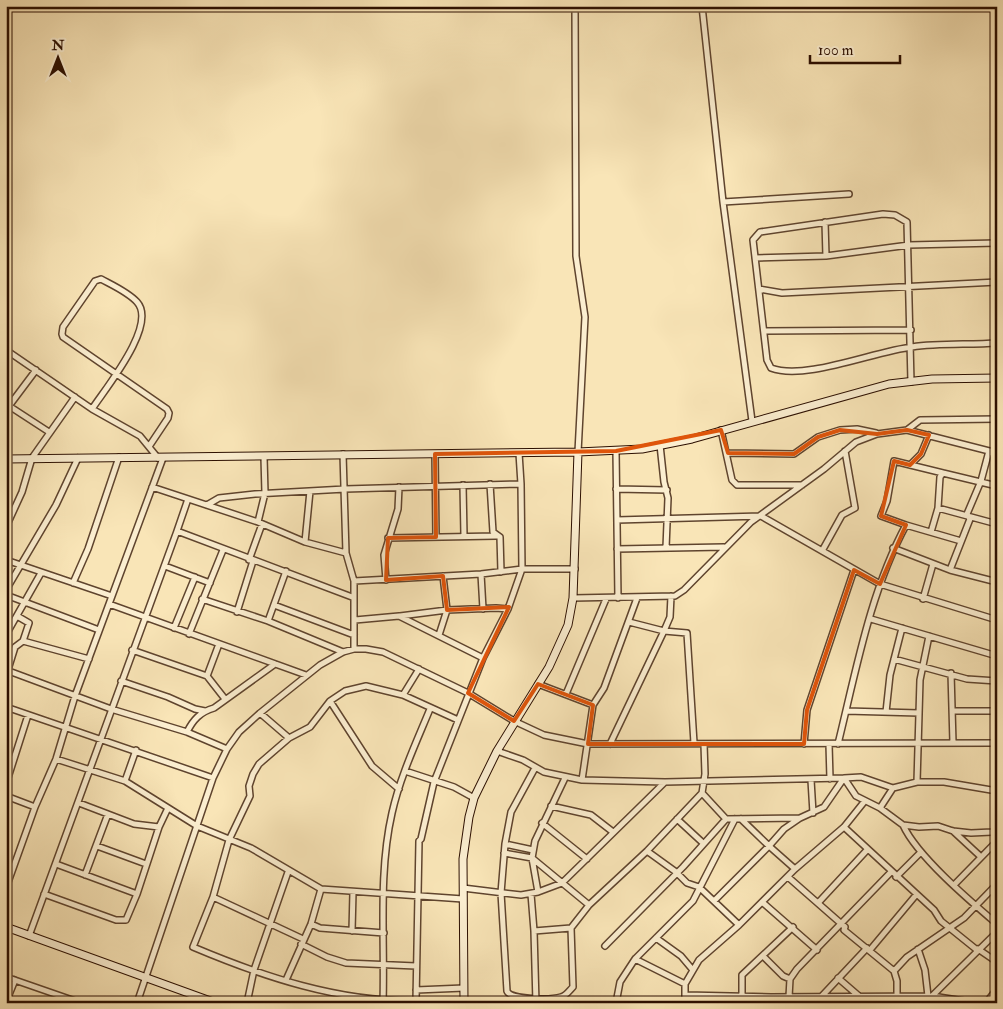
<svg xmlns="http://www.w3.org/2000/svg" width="1003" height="1009" font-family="'IM FELL Double Pica',serif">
<rect width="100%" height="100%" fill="#f9e5b7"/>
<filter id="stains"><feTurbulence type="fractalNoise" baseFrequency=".004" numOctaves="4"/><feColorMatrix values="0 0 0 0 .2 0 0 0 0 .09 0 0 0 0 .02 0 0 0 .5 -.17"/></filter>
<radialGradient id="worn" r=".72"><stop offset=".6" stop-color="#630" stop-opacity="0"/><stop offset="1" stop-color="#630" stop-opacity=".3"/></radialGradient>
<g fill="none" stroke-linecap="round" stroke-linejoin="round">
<defs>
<path id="street" d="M575,6l1,250 9,61 -7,135
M702,6l21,196 29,219
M723,202l126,-8
M825,222l1,34
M755,258l71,-2 83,-11 88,-2
M759,289l23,4 215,-11
M764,331l147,-1
M6,350l86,59 48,27 18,22
M911,382l-4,-160 -12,-7 -12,-1 -123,18 -7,8 14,120 4,8c34,13 104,-17 141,-21 27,-4 57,-2 85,-4
M6,404l43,28
M92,409c13,-20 66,-84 45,-107 -9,-10 -25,-17 -36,-23l-6,2 -32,46 -1,7 1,3 104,72 2,4 -1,5 -18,27
M6,410l30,-40
M721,430l11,50 5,5h65
M907,430l13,-10 77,-1
M660,445l4,37 4,16 -2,50
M616,451l2,147
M519,453l2,31
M728,453l66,1 24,-17 22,-7 17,-1 19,4
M343,454l3,99 8,28v68
M435,454l1,83
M910,465l11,-11 8,-19
M490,484l3,48 7,5 1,35
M463,485l1,51
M152,487l106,35 47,20 41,11
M616,489l51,1
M207,505l12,-7 36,-4 90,-5 176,-5 1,85 -14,40 -25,49 -49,124 -13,57 -2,2 -3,160c-77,1 -152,-24 -223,-54l20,-50 16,-57 21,-44 -1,-10 4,-12 6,-10 30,-26 21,-11 20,-26 15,-10 21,-5 37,9 55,25
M938,508l59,16
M617,520l144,-4 119,68 117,36
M258,522l7,-29 -1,-36
M906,525l-25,-9 6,-15 7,-40 49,12
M6,527l16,-35 10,-34 43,-61
M177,531l11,-32
M931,532l7,-24 2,-31 3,-4 54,13
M388,538l108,-2
M305,542l5,-51
M893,548l57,22 47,12
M617,549l107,-2
M822,551l20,-36 13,-7 -10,-57
M6,560l106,36
M249,560l13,-36
M165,566l45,17
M950,570l20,-51 -3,-5 14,-33 8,-30
M481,574l2,35
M386,580l-2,-25 14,-46 1,-22
M354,581l127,-7 41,-5h53
M73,583l15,-34 31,-92
M6,590l50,-85 22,-47
M6,595l93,35
M573,598l102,-2 9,-6 67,-68 73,-53 32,-27 21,-8 30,-4 90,23
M202,599l66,22 75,31
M923,599l10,-35
M109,604l197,71
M274,605l80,30
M237,612l16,-51
M17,616l12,7 -6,18
M400,616l47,-6 49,-2 12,1
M871,619l126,37
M355,620l44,-4 84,42
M268,621l18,-50
M629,622l35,9 23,2 7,110
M174,628l21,-51
M7,633l34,-60
M189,634l34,-84
M439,635l8,-25 -4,-34
M132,650l75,26 18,23
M894,659l73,20 30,2
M6,670l105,39 76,23 40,17
M951,673l2,70
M6,676l9,-29 8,-6 66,18
M207,676l12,-32
M121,681l47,16 27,12 10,2
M538,684l55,21
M566,694l40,-95
M403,695l16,-26
M330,701l42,65 27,23
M6,707l207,71
M846,711l73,2
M953,711h44
M886,712l4,-37 12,-47
M260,713l29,25
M187,732c6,-12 13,-20 27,-24l61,-44
M610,744l54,-113 6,-14 1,-21
M804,744l3,-34 47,-140
M829,744l1,35
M838,744c18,-73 32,-152 68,-219l55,16
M497,751l26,9 21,12 38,8 83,2 179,-4 12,18 24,12 23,17 16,2 19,-1 15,5 18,2 21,-1 5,-2
M56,759l69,22 72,45 54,22 70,41 142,10
M535,768l-24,44 -6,32 -4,49 6,98c3,9 44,9 54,6 5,-1 8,-6 12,-10l-2,-59 18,-23 58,-54 55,-58 3,-19 -1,-30
M405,771l49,16 20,11
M582,780l11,-75 11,-17 33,-90
M811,780l2,33
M125,781l11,-31
M917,782l3,-102 9,-44
M6,784l22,-69
M702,793l24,26 74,-1 -16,11 -15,17 -28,-27
M6,796l29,11
M79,803l55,21 25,3
M551,806l40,9 22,17
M880,808l13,-20 24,-6h27l53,9
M800,818l24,-11 20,-29 17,-1 32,11
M677,819l26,24
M542,823l45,36
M903,825c14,31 67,76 94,99
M844,827l90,83 7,11 36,29
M953,831l27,25
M505,844l28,6
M97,846l49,18
M647,851l29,21 11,11 12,4 40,38
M504,853l28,5 57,47
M56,864l81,30
M85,875l23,-61
M788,877l57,50 -1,3 50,41
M896,877l25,-25
M954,885l43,-44
M6,888l29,-81 21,-48 19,-63 88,-238
M463,888l58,7 17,-3 24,-9 102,-100
M538,892l-6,-34 3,-17 30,-63
M44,894l72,26h10l11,-26 22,-67 9,-19
M531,894l3,37
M213,897l90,42
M714,901l55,-55 26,23
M762,902l55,48
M818,903l49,-53
M311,924l9,4 64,5
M352,931l1,-39
M29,936l148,-405 175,66
M656,938l25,18 11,13
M301,944l26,13 19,6 70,3
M605,946l78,-79 43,-48
M918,949l7,21 3,26
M978,949l19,13
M870,950l46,-55
M763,956l20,20 7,3
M635,959l50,25
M6,977l75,26
M838,978l22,19v6
M286,980l25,-56 10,-35
M416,990l48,-2
M686,995l85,2 161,-1 65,-64
M742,997v-22l51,-48
M789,997l1,-18 7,-10 94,-97
M821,997l46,-49
M897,997v-16l-3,-10 13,-14 57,-39 33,-34
M6,1002l9,-22
M383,1002c2,-62 -5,-128 9,-189 8,-36 24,-70 38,-104
M137,1003l76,-225 14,-29 12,-17 21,-19 60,-48 23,-13 11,-3h12l17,3 85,41 46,28 30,14 44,9 409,-1
M247,1003l7,-33 34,-98
M536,1003l-2,-72 37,-3
M616,1003l4,-21 15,-23 58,-58 42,-82
M685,1003v-19l14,-24 40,-35 56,-56 49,-42 20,-25
M932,1003v-7l45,7
M986,1003l11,-14"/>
<path id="secondary" d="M578,452l64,-3 50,-10 197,-55 43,-5 65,-1
M6,459l572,-7 -5,146 -5,27 -19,42 -52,84 -23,47 -5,19 -6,42 1,144
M6,927l210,76"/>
</defs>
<use href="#street" stroke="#5f442e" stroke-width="8"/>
<use href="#secondary" stroke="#2c0f00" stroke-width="9"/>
<use href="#street" stroke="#fbeed0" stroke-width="5"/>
<use href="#secondary" stroke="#fbeed0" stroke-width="7"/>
</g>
<path fill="none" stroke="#df550b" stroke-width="4" stroke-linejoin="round" d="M721,430l7,23 66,1 24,-17 22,-7 37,4 30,-4 22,5 -8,19 -11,11 -16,-4 -13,55 25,9 -26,59 -26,-14 -47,140 -3,34h-216l5,-39 -55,-21 -24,37 -46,-28 41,-86 -62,3 -4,-34 -57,4 2,-42 48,-1 -1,-83 181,-3z"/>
<rect width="1003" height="1009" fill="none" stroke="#f9e5b7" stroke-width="25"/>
<rect x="8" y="8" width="988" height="994" fill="none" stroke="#2c0f00" stroke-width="2.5"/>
<rect x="12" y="12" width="978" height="984" fill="none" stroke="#2c0f00"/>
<g transform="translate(58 58)" stroke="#fbeed0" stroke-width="4" paint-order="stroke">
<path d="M0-4L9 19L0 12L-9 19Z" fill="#2c0f00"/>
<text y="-8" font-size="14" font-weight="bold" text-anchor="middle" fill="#2c0f00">N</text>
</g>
<path d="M810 55v8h90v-8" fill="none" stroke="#2c0f00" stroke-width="2.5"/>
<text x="818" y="55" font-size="15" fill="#2c0f00" stroke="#fbeed0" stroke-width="4" paint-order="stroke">100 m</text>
<rect width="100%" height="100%" filter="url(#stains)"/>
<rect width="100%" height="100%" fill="url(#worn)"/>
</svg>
